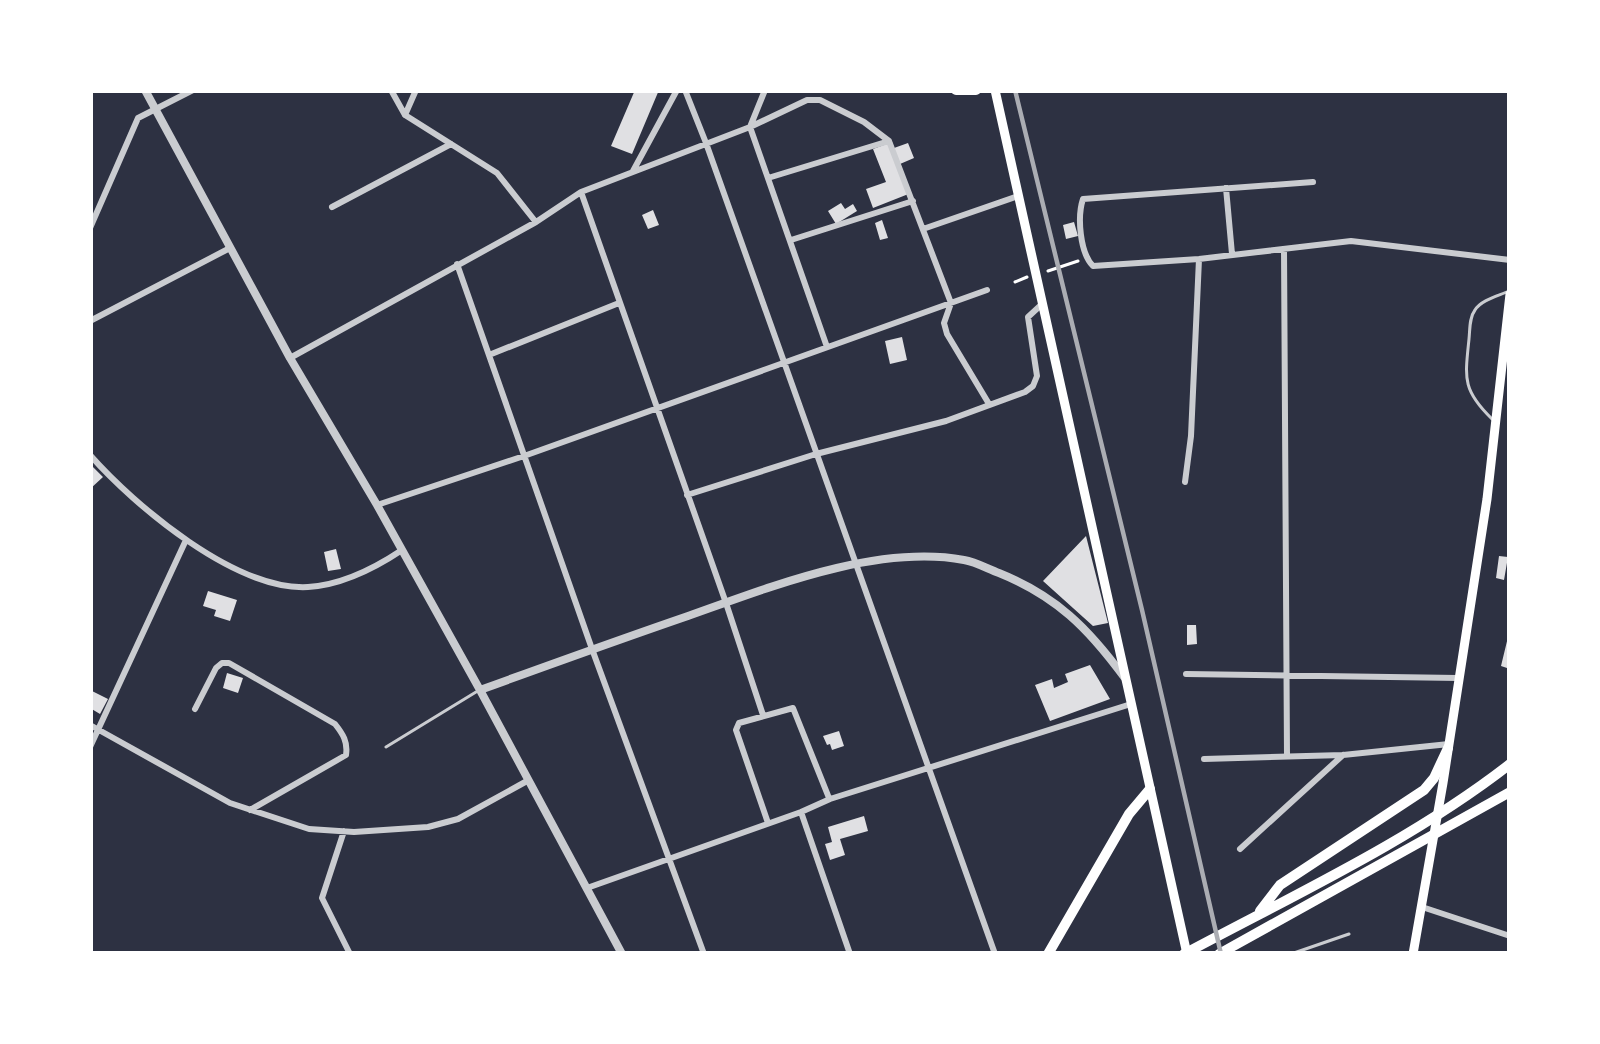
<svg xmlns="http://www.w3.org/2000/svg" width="1600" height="1044" font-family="'Titillium Web',sans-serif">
<rect width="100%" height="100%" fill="#2d3142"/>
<path fill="#e0e0e3" d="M635,90h24l-27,64 -21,-8z
M892,142l2,6 14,-5 6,15 -14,6 11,29 -38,15 -7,-19 20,-7 -13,-33z
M841,203l4,6 8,-5 4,7 -21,13 -8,-13z
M653,210l6,15 -11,4 -6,-14z
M882,220l6,18 -8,2 -5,-17z
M1074,222l4,14 -12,3 -3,-14z
M902,337l5,23 -17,4 -5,-23z
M90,464l13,13 -13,12z
M1086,536l22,87 -15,3 -50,-45z
M336,549l5,20 -13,2 -4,-19z
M1499,556l9,1 -4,23 -8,-2z
M208,591l29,9 -7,21 -16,-5 2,-6 -13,-4z
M1187,625h9l1,19 -10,1z
M1508,637h2v32l-9,-3z
M1090,665l20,34 -60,22 -15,-36 17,-6 2,9 14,-6 -3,-8z
M227,673l16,5 -5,15 -15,-5z
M90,690l18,9 -8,15 -10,-6z
M839,731l5,15 -12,4 -2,-6 -3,1 -4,-9z
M864,816l4,15 -28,8 5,16 -15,5 -5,-16 7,-2 -4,-15z"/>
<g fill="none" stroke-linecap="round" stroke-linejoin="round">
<path stroke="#fff" stroke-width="3" d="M1048,271l30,-10
M1015,282l12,-5"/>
<path stroke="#caccd0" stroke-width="3" d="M1492,419c-30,-29 -27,-41 -23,-80 1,-9 0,-21 6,-29 6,-10 23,-14 34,-19
M386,747l90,-55
M1291,954l58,-20"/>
<path stroke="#caccd0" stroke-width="6" d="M391,90l14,25
M685,90l21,53 289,811
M765,90l-15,37 77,220
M405,115l92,58 38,48
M405,115l11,-25
M633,171l44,-81
M768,178l121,-37
M1313,182l-230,17c-6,18 -3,54 10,67l106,-7 152,-18 159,19
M1226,188l6,66
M581,192l145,411 37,112
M332,207l119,-63
M90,228l48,-110 55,-28
M923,229l95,-33
M791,240l122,-39
M1284,249l3,506
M457,264l135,385 112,305
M90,321l140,-73
M489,355l130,-52
M290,358l246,-136 45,-30 169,-65 57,-27h13l44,22 25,19 62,162 -7,20 3,11 42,70
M90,455c45,51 146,136 218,132 34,-2 67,-19 94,-37
M1185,482l6,-46 8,-177
M687,495l129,-41 130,-33 79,-29 8,-6 4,-10 -9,-59 13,-12
M377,505l147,-49 463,-166
M1186,674l272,4
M195,709l21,-41 6,-5h7l106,61c8,10 13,18 11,31l-96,55
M90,725l140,78 79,26 45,3 74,-5 30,-8 69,-38
M90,747l96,-207
M1204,759l139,-4 106,-11
M801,812l49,142
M768,823l-32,-93 3,-7 54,-15 36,90
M344,831l-22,67 28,56
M1240,849l103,-94
M587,888l214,-76 29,-13 301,-95
M1422,907l88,29"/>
<path stroke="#caccd0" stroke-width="8" d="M145,90l145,268 87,147 103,185c69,-25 138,-50 208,-74 82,-29 189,-72 276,-56 12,2 24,9 35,13 57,23 89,55 125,104
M480,690l142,264"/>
<path stroke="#fff" stroke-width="9" d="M995,90l192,864
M1413,954l30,-171 44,-284 23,-205"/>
<path stroke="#fff" stroke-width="10" d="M956,90h20"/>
<path stroke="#fff" stroke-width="10" d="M1260,911l20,-26 144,-95 10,-12 14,-30
M1048,954l81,-140 21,-25
M1184,954c110,-59 227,-113 326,-190
M1219,954l291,-162"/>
<path stroke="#abadb3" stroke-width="4.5" d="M1015,90l127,520 79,344"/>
</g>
<rect width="1600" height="1044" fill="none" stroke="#ffffff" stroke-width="186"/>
</svg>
